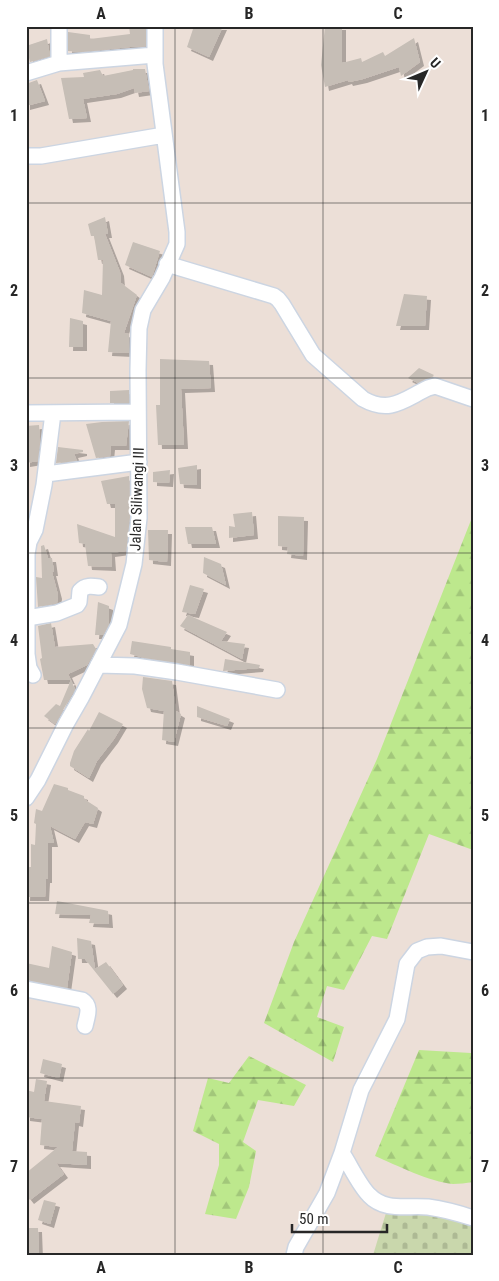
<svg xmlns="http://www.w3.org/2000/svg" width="499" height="1281" font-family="'Roboto Condensed',sans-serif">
<defs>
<pattern id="forest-firs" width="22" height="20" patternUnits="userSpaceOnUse" patternTransform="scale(1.25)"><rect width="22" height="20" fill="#bde88d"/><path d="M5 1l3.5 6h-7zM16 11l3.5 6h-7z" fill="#a2c77a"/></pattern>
<pattern id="cemetery-stones" width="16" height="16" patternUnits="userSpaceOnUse" patternTransform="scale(1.25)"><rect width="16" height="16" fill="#c9d7ac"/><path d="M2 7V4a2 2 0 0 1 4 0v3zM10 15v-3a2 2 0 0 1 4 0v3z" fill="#adb994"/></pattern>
<filter id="shadow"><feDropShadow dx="4" dy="4" stdDeviation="0" flood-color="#0004"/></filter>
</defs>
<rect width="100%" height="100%" fill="#ecdfd7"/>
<path fill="url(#forest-firs)" d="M473,515v335l-44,-16 -42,105 -15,-3 -28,54 -17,-4 -10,31 27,10 -11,35 -69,-39 30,-81 83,-183z
M473,1038v144c-7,1 -14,2 -20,2 -23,-2 -57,-19 -78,-28l44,-106 52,3z
M249,1056l57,29 -12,21 -36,-6 -15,42 13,9 -7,36 -13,32 -31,-5 14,-49v-21l-26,-13 15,-53 21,5z"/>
<path fill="url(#cemetery-stones)" d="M386,1213h38l49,10v32h-100z"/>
<path fill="#c6beb6" filter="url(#shadow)" d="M129,26h17v20l-16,1 -50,5 -12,-1v-19l22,3v4l40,-5z
M194,26h29l-14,31 -22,-10z
M325,26h17v37l19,-5 1,4 21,-10 2,4 29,-18 6,24 -19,14 -2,-9 -36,12 -14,3 -1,-2 -23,7 -4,-22z
M47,39l3,17 -20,6 -4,-16z
M133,69h12l4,22 -14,2 -1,-5 -17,6 -34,5 4,19 -18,1 -8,-41 23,-1 -1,-4 17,-3 3,6 30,-6z
M37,80l8,21 -19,5v-22z
M105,217l3,17h-3l15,38 1,11 16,12 -13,38 5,1v19l-21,-1 3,-31 -29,-8 2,-23 18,5 1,-35h-5l-4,-24h-3l-3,-12z
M133,242l27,9 -8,26 -27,-12z
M404,294l23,2 -2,30h-29z
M70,318l13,3v26h-14z
M160,359l49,2 2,27 -30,1 3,56h-26l-2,-40h4z
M419,368l15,7 -2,2 -14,6 -10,-5z
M129,390v13h-19v-12z
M129,421l-3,25h-15l-1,10 -14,2 -10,-34 16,-2z
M39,425l1,12 -2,24 -12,2v-37z
M58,447l25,3v2l-9,2 3,7 -21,2z
M197,465v20l-17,-1 -2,-16z
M170,470l-1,13 -16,-1v-10z
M129,476l1,37 -4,38 -15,2 1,14 -24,-1 -3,-22 -6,-1 -2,-19 38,13v-33h-8l-6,-23z
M252,512l2,23 -25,3v-12l6,1 -2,-13z
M278,516l26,1 -1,39 -16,-2 1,-7 -10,-1z
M185,527h27l4,17h-28z
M148,530h20l-1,32 -18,-2z
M44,545l4,13h4l2,14h-2l6,23 -1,8 -19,4 -2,-30 6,1 -1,-32z
M204,557l17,7 5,21 -23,-12z
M190,585l14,4 -9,25 -13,-2z
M98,602l11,4v18l-6,11h-8z
M188,615l39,17 -6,9 24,3 -3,15 -62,-33z
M51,623l4,24 38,-3 3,5 -9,16 -19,9 7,15 -20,35 -11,-8 12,-12 4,2 11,-26h-27l-4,-21 2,-1 -4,-32z
M132,641l39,6v2l19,3v13l-45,-7 -15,-4z
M225,659l35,6 -1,3 -36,3z
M143,677l29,4 4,30 5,3 -7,28 -12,-2 2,-29 -17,-3 -5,-19z
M197,706l33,13 -3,7 -30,-9z
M99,712l24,12 -9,15 -17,22 -8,17 -19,-12v-3l4,-12 14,-22 1,2z
M54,784l14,4v2l16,6v3l14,9 -5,16 -8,-2 -10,17 -25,-13 4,17h-6v36h-2l-1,18h-19l1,-30h4v-23l4,1 1,-21 -2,-1 2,-14 6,2z
M57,901l47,9 4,1 1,13 -20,-1 2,-8 -36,-1z
M77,938l14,3 4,28 11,-7 17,23 -10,9 -28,-35h-7z
M52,946l20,6 -5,36 -41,-8v-17l23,5z
M43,1059l19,5 -3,14 -19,-5z
M36,1079l11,2 -3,20 37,5 -2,17 -4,-1 -3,29 15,1v13l-31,-2 8,11 -34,26 -4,-5v-22l32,-26 -18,-2 2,-26 -16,-2v-27l8,2z
M44,1200l12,3 -6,21 -12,-4z
M26,1228h12l1,27h-11v-3h-2z"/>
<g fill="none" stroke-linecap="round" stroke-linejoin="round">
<defs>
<path id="street" d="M59,26v37l96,-8
M26,73l33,-10
M26,156h15l123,-21
M167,264l107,32 4,3 4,5 31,51 50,44c27,15 40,1 65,-11l7,-2 38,13
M26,413l112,-1
M46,474l93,-12
M27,618l30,-5 20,-8 2,-3 1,-11c5,-6 12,-5 19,-4
M98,665l37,1 42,6 100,18
M33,675l-4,-7 -2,-14v-100l2,-12 6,-12 9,-45 9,-72
M26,798l12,-18 28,-56 15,-26 38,-73 15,-61 5,-46 -1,-148 1,-42 4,-18 19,-32 15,-34v-12l-22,-168v-38
M26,989l56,11c10,6 5,16 3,26
M342,1153c8,12 17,32 27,42 16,17 38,10 59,12 15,2 30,6 45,11
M294,1255l2,-8 31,-54 15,-40 19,-63 36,-71 10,-55 10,-13 10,-4 14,-1 32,6"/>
</defs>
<use href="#street" stroke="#ccd5e2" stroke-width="18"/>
<use href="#street" stroke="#fff" stroke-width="15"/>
</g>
<path fill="none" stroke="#272727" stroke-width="1" stroke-opacity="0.55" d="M175,26v1229M323,26v1229M26,203h447M26,378h447M26,553h447M26,728h447M26,903h447M26,1078h447"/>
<g text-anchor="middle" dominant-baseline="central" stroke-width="4.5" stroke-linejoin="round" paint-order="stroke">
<g font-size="15" fill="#272727" stroke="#fff">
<text transform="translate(137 499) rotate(-88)">Jalan Siliwangi III</text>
</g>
</g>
<rect width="499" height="1281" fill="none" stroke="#ffffff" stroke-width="55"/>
<g transform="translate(426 72) rotate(46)" stroke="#ffffff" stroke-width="4" paint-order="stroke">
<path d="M0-4L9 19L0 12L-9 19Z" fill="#272727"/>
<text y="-8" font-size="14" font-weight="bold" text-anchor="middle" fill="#272727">U</text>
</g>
<path d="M292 1224v8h95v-8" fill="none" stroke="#272727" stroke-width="2.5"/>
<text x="299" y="1224" font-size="15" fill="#272727" stroke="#ffffff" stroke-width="4" paint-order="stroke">50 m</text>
<rect x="28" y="28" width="444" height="1226" fill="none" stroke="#272727" stroke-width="2"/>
<g font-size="16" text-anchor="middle" font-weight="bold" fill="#272727">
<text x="101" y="19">A</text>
<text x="249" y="19">B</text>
<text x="398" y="19">C</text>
<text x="14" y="121">1</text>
<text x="485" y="121">1</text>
<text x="14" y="296">2</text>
<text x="485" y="296">2</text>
<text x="14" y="471">3</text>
<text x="485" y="471">3</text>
<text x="14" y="646">4</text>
<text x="485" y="646">4</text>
<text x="14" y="821">5</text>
<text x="485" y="821">5</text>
<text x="14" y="996">6</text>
<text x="485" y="996">6</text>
<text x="14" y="1172">7</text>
<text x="485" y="1172">7</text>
<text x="101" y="1273">A</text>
<text x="249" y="1273">B</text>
<text x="398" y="1273">C</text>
</g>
</svg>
